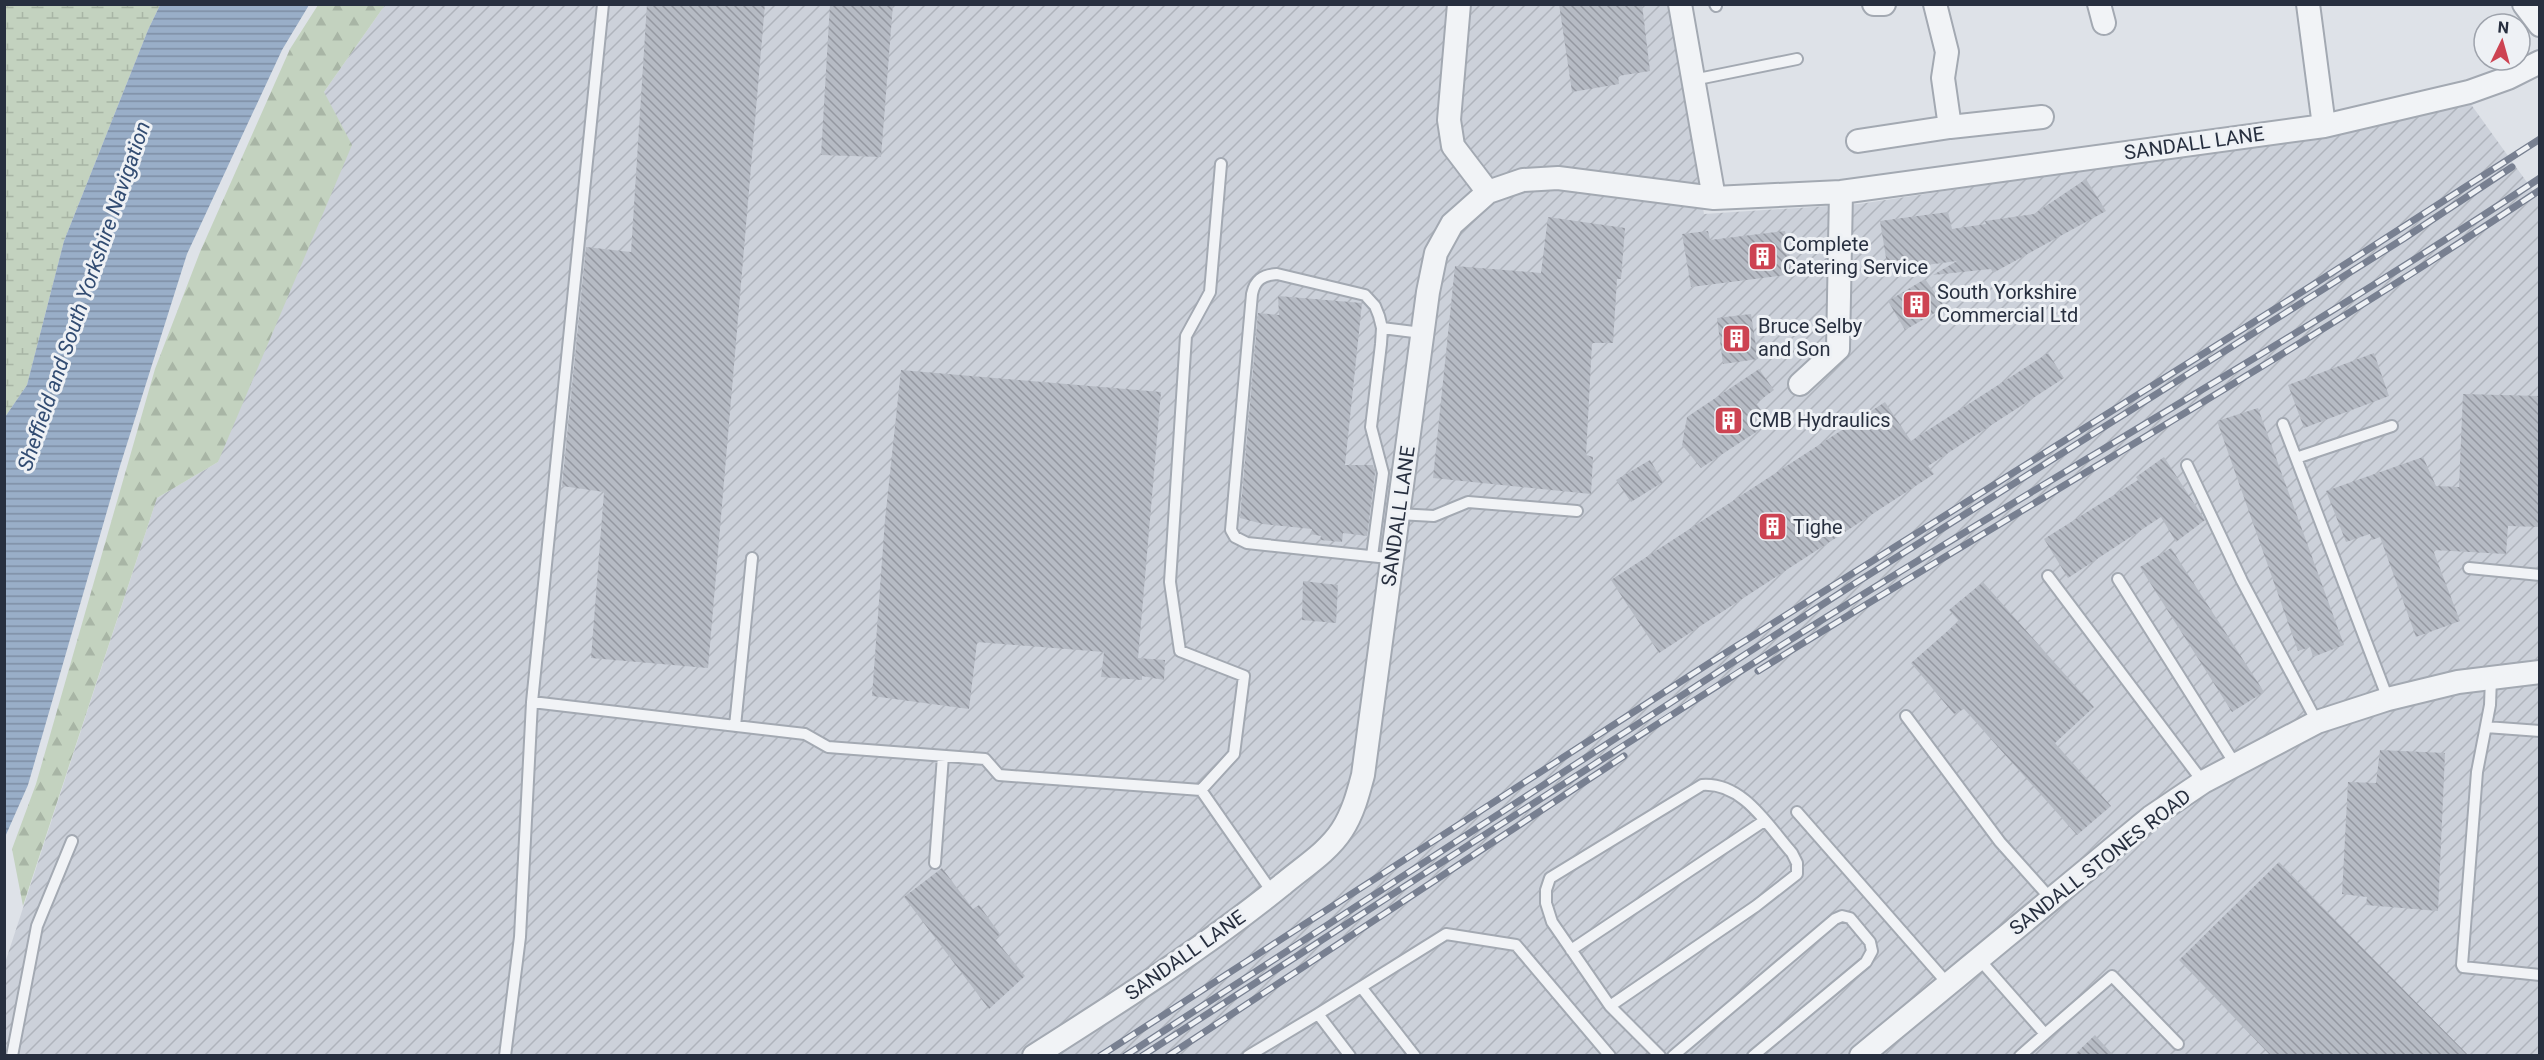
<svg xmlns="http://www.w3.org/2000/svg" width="2544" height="1060" font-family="Roboto,sans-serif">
<defs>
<pattern id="industrial-furrows" width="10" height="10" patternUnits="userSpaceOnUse" patternTransform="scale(1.5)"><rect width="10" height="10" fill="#ccd1da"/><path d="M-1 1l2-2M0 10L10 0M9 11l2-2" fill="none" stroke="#afb4bc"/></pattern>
<pattern id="forest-firs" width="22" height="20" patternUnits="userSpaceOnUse" patternTransform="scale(1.5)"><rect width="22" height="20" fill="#c3d2bf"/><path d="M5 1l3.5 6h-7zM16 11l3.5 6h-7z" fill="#a8b5a5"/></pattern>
<pattern id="wetland-marsh" width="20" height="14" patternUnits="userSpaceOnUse" patternTransform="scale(1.5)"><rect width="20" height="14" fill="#c3d2bf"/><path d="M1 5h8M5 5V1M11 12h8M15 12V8" fill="none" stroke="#a8b5a5"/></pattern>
<pattern id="water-rules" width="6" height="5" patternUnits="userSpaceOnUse" patternTransform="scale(1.5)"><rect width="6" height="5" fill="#99aec8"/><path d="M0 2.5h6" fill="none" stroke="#7d8ea4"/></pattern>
<pattern id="building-back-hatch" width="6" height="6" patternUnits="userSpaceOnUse" patternTransform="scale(1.5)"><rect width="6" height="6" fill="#b6bbc4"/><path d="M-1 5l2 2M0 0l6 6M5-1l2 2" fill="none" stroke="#9498a1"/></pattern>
</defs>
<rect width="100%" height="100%" fill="#dee2e8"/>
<path fill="url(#industrial-furrows)" d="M385,5h1283l36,209 155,-10 468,-71 143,-30 69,96v856l-2534,1v-93l152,-465 61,-36 106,-370z"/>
<path fill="url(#forest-firs)" d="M318,5h67l-61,87 28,53 -134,317 -61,36 -134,408 -11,-57 24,-65 119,-415 45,-117 90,-203z"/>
<path fill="url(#wetland-marsh)" d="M5,5h155l-12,25 -84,211 -37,144 -22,32z"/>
<path fill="url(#water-rules)" d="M160,5h149l-27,45 -95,204 -67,212 -92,319 -23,52v-420l22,-32 37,-144 84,-211z"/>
<path fill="url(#building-back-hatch)" d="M647,4h118l-57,664 -117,-10 13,-166 -42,-6 24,-239 45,5z
M830,4h63l-12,153 -60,-2z
M1559,4h83l8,67 -32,5 1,8 -47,8z
M2086,179l20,32 -113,62 -2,-4 -58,6 24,-14 -69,9 -8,-49 68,-9 4,17 34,-5 -1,-3 49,-7z
M1548,217l77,11 -4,51h-4l-4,64h-21l-6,112 7,2 -2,37 -158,-16 22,-212 86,7z
M1708,231l2,9 75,-9 8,43 -102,13 -9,-53z
M1925,279l20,28 -40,23 -17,-29z
M1278,296l84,7 -17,162h28l2,8 -8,63 -24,-3 -1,9 -22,-2 1,-4 -11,-2 2,-5 -49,-5 -23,-6 18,-205 21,2z
M1751,314l7,45 -35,5 -6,-46z
M2048,353l16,25 -136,88 6,8 -275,179 -48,-73 274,-178 26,39z
M2374,353l15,43 -85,32 -16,-43z
M1759,369l15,21 -18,13 14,20 -69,45 -19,-23 5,-28z
M901,370l260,22 -23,266 27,2 -1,20 -22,-4v4l-41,-3 3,-25 -127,-10 -8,67 -97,-13 13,-176z
M2463,394l77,2v131l-32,-1 -2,28 -73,-4 27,71 -44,16 -36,-100 -8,3 -2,-6 -24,8 -20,-51 97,-34 13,29 23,1z
M2258,408l86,237 -31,12 -3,-10 -12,4 -81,-230z
M2164,457l41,63 -29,22 -15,-25 -93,61 -24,-39 94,-59 -2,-3z
M1650,460l13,22 -32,20 -15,-22z
M2171,548l93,144 -32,20 -92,-145z
M1303,581l35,4 -2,38 -34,-3z
M1983,582l111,125 -39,36 56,63 -34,29 -113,-126 -10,5 -43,-51 48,-42 -10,-11z
M2380,750l65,3 -7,158 -72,-6 1,-8 -25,-3 6,-112 28,1z
M2279,862l59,61 131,133h-198l-92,-96z
M942,868l31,41 6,-4 21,29 -5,5 30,37 -36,33 -85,-112z
M2095,1035l19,21h-41z"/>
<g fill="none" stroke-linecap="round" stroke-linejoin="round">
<defs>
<path id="lane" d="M603,4l-71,698 273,32 23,13 157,12 14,16 202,15 71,102
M1715,4l1,2
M1693,80l104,-21
M1382,328l40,5
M2283,424l105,275
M2296,458l96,-32
M2187,465l55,116 75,141
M1398,514l36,2 34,-14 109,9
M1372,556l11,-83 -12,-46 10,-83 1,-16 -3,-12 -4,-10 -10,-11 -88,-21c-15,1 -22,6 -25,20l-21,236 4,7 12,6 132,14 13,1
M2469,568l71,7
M2048,576l155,206
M2118,579l117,185
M2491,678l-1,27 -13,67 -15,193 1,2 77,8
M1906,716l94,126 51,57
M735,726l17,-168
M2486,727l54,4
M1201,790l33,-36 10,-78 -64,-25 -10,-69 16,-246 24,-44 11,-128
M1797,812l151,172
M935,863l8,-107
M1571,950l193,-129
M1979,959l66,75 67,-58 66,68
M1361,987l54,69
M1610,1006l146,-100 41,-32v-11l-5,-10c-24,-27 -49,-71 -90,-68l-152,93 -4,12v13l6,19 58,84 50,50
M12,1056l25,-130 35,-85
M505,1056l15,-119 12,-235
M1248,1056l70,-42
M1350,1056l-32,-42 128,-80 70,11 94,111
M1673,1056l162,-137 7,-3 8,2 20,24 2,9 -6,11 -113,94
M2020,1056l25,-22"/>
<path id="street" d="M1459,4l-10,116 4,26 35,46
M1680,4l34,194
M1874,4h10
M2099,4l5,19
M2308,4l16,122
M2524,4l16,21
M1950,127l92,-10
M1858,141l92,-14 -7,-49 4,-26 -12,-48
M1800,384l38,-35 3,-157
M1034,1056c85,-54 170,-108 248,-171 20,-17 46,-33 60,-55 11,-17 16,-36 21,-55l65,-483 8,-39 16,-29 36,-32 35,-12 35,-2 156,20 127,-6 483,-66 145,-34 39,-14 32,-16
M1861,1056l290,-239 52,-35 114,-60 71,-23 70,-17 82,-10"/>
</defs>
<use href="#lane" stroke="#a3a9b2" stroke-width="14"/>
<use href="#street" stroke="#a3a9b2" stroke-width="26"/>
<use href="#lane" stroke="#f1f3f6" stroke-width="10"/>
<use href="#street" stroke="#f1f3f6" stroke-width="22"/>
<defs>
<path id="rail" d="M1758,671c260,-162 527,-311 782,-481
M1100,1056l608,-392 600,-376 232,-149
M1125,1056l729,-472 549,-345 109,-72
M1142,1056c240,-154 478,-311 720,-461 225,-139 457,-270 678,-417
M1168,1056l456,-300"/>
</defs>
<use href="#rail" stroke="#788091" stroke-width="7"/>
<use href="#rail" stroke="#eef1f5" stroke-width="4.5" stroke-dasharray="14" stroke-linecap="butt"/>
</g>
<defs>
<symbol id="building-square" viewBox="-11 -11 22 22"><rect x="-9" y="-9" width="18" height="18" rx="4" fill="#cd4352" stroke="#eef1f5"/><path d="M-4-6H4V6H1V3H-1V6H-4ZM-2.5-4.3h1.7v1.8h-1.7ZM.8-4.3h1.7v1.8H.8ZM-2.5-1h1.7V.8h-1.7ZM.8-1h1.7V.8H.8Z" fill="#fff"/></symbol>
</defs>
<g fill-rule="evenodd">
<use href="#building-square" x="1746" y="240" width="33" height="33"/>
<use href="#building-square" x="1900" y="288" width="33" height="33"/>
<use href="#building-square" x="1720" y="322" width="33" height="33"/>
<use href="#building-square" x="1712" y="404" width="33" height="33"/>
<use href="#building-square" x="1756" y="510" width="33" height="33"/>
</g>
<g text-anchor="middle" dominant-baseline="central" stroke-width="6" stroke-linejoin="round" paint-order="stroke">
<g font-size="20" fill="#272f3f" stroke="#eef1f5">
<text transform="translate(2194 143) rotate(-8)">SANDALL LANE</text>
<text transform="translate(1398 516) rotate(-82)">SANDALL LANE</text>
<text transform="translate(2100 862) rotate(-38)">SANDALL STONES ROAD</text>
<text transform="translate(1185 955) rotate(-35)">SANDALL LANE</text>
</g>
<g font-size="20" fill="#272f3f" stroke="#eef1f5" text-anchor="start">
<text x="1783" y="244">Complete<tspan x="1783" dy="23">Catering Service</tspan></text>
<text x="1937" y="292">South Yorkshire<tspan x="1937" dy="23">Commercial Ltd</tspan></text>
<text x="1758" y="326">Bruce Selby<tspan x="1758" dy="23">and Son</tspan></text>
<text x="1749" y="420">CMB Hydraulics</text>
<text x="1793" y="527">Tighe</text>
</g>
<g font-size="21" font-style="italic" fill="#324c72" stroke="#eef1f5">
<text transform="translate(84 296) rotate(-71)">Sheffield and South Yorkshire Navigation</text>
</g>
</g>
<rect width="2544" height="1060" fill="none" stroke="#272f3f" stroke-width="12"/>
<g transform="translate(2502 42) rotate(5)"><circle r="28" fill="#eef1f5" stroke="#9ea3ac" stroke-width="1.5"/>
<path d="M0-4.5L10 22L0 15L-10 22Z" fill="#cd4352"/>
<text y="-9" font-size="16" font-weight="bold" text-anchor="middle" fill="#272f3f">N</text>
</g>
</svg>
